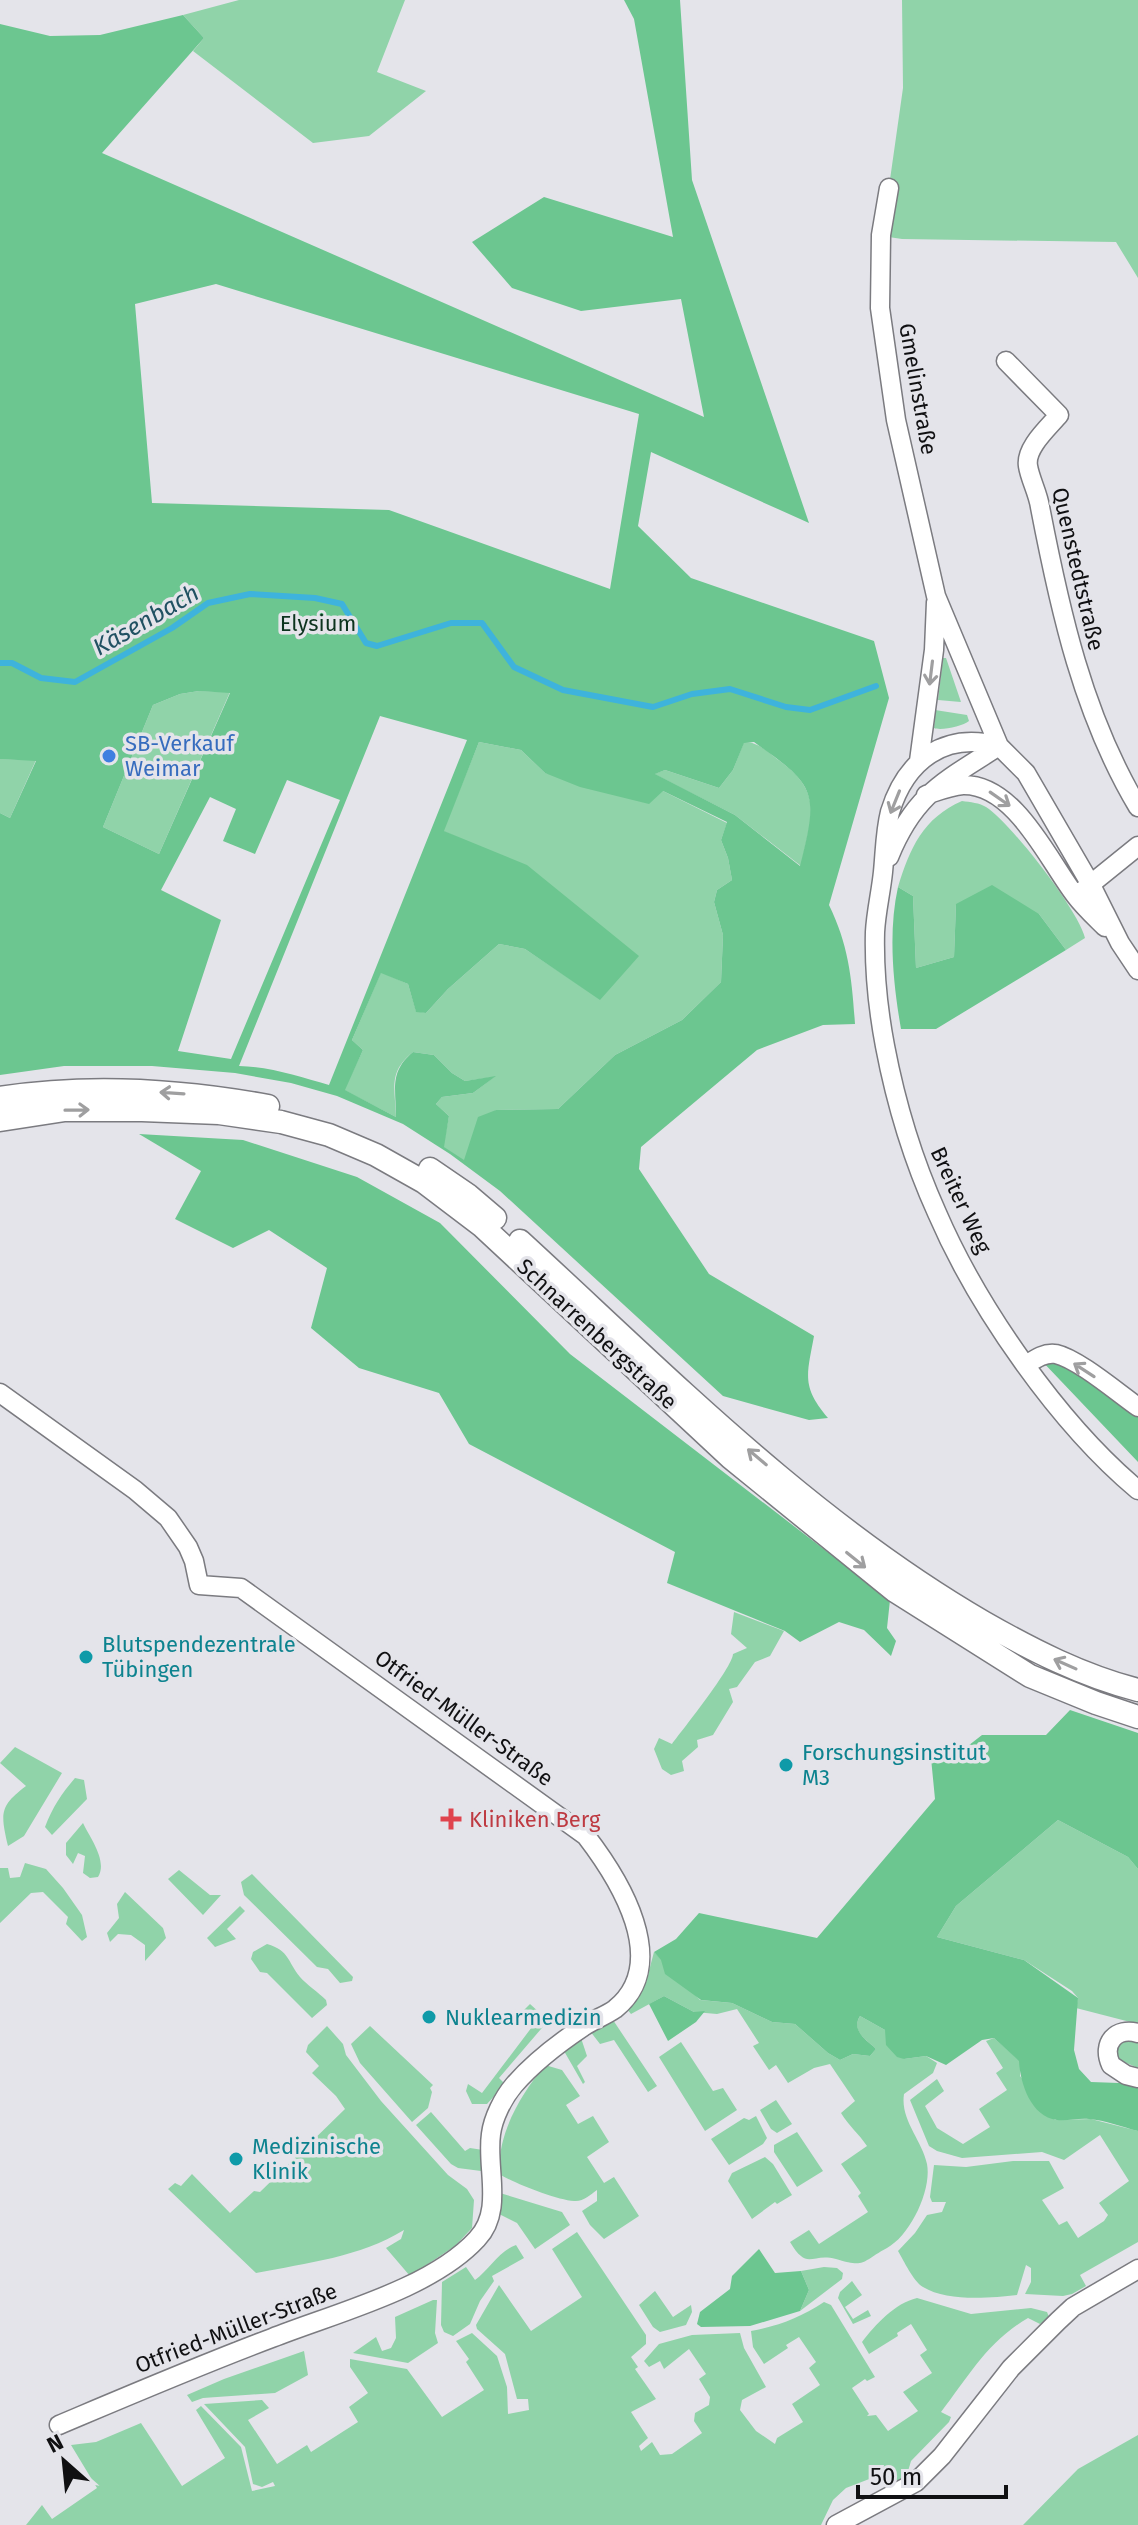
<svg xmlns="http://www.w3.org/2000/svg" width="1138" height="2525" font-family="'Fira Sans',sans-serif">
<rect width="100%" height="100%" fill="#e4e4ea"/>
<path fill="#90d3a9" d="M239,0h166l-28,72 49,19 -57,45 -56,7 -120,-92 11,-13 -21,-23z
M902,0h236v278l-22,-36 -214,-3 -20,-3 21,-148z
M943,658h3l15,44 -23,-2z
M199,691l31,1 -71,162 -56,-27 50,-122 27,-11z
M935,710l32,5 2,6c-6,5 -28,10 -35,7z
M479,742l42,8 24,23 118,18 64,32 -6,17 7,18 4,22 -15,10 -3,12 9,33 -2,47 -39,38 -67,35 -57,54 -62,1 -32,51 -21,-14 6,-31 -13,-12 6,-7 31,-4 21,-16 -29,4 -13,-8 -18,-18 -21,-3c-25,20 -18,36 -17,65l-52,-27 19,-40 -11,-10 29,-68 27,12 8,27 10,2 22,-24 51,-45 26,5 75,50 -127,-155 -30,-13z
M744,742c14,0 23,9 33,17 48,34 34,57 24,107l-66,-51 -81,-41 11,-4 54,18 14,-18z
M0,759l36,1 -26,58 -10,-5z
M962,801c8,1 18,2 24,6 24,15 93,104 99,131l-19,12 -27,-36 -83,-10 -2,53 -38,11 -3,-72 -15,-9c12,-39 25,-69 64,-86z
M734,1612l50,19 -14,25 -15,6 -18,25 -8,2 4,13 -20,33 -16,5 1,7 -16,14 2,10 -13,4 -9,-6 -8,-20 5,-11 13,6c12,-16 60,-76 61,-90l14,-6 -16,-14z
M15,1747l47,26 -38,63 -16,10c-8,-34 -8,-40 18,-60l-26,-23z
M75,1778l9,2 3,19 -35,36 -7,-8c7,-19 17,-34 30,-49z
M1058,1820l70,37 10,12v155l-62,-16 2,-10 -6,-7 -48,-31 -87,-23 19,-31z
M83,1823c7,15 25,38 15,54l-8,1 -7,-5 2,-17 -7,-3 -5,11 -7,-9v-12z
M25,1863l21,6 17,19 19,27 5,22 -5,4 -16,-17 2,-7 -25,-25 -12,1 -31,30v-55h8l2,10 10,-1z
M179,1870l31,25h11l-18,20 -35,-36z
M252,1874l101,103 -1,4 -12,2 -12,-14 -11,-2 -73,-72 -3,-13z
M125,1892l38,36 3,10 -21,23v-16l-14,-10 -13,-1 -8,8 -3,-9 12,-15 -2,-14z
M240,1906l5,5 -18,18 9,10 -21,8 -8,-9z
M267,1944c23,7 20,17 33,33 7,8 18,15 26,23l1,5 -15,13 -45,-45 -7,-1 -9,-13 2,-7z
M654,1952l46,48 32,3 40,19 23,2 33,29 12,7 13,-6 17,2 6,-7c-11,-11 -25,-18 -16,-33l25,14 19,29 22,-3 11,7 -4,10 -29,21c-4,26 18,46 23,70 5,26 -17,72 -40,84 -26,14 -21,20 -51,11 -25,-7 -28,13 -46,-17l19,-12 10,14 49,-32 -10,-16 3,-3 -20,-29 26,-18c-8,-12 -18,-20 -26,-33l14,-12 -25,-37 -16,4 -26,15 -12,-18 -7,5 -16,-24 6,-3 -22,-34 -20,5 -23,-2 -30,-16 -33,18 -5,-6 20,-26z
M530,2004l11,10h7l-1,8 -48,56 6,6 -18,20h-15l-6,-13 2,-7 14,9 53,-70 -13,-11z
M611,2017l46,69 -9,6 -34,-52 -14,4 -10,-13z
M327,2026l16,18 3,11 35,46 67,74 19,14 7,11 -2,28 -17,18 -45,30 -24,-28 15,-9 3,-9c-44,27 -97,33 -148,43l-88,-84 7,-6 6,3 11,-12 38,39 24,-22 6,1 85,-83 -9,-13 -24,-23 7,-7 -13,-14 2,-7z
M370,2026l63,59 -3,3 2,4 -4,16 -16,14 -52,-59 -9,-19z
M581,2038l6,18 -10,10 8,16 -2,2 -19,-33z
M994,2038l26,23v15l35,44 36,-1 47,12v111l-58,33 6,11 -14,8 -9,2 -38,-2 6,-12v-14l-5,-3 -9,30c-27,3 -70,7 -94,-8 -10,-6 -19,-26 -25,-36l17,-18 12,-18 15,-3 4,-10h-14l-2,-5 4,-32 32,2 47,-6h36l15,27 -22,12 17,25 8,-4 11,17 26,-17 4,-6 -9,-12 30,-22 -29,-46 -36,25 -22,-8 -80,6 -25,-7 -8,-5 -19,-46 27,-21 7,12 -19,15 12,22 26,16 27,-17 -11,-18 28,-19 -11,-17 7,-5 -17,-27z
M1127,2038l11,3v27l-23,-10 1,-11z
M681,2042l32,49 10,-3 14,22 -32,21 -46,-74z
M545,2065l17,5 18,26 -14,9 12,19 15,-8 16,26 -22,15 17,26 10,-6 25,39 -35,23 -14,-14 -8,-14 15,-10v-11c-7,5 -14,12 -23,11 -18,-1 -60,-18 -75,-27 -1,-42 21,-78 46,-109z
M776,2100l16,24 -15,9 -6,-4 -11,-19z
M431,2112l34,39 5,-3 13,2 -2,21 -23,-3 -7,-4 -35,-39z
M756,2116l11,22 -4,6 -34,21 -18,-26 33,-21 5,2z
M797,2132l26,39 -26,16 -23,-35v-7z
M765,2157l8,7 19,31 -15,9 -2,-2 -23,17 -24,-38 4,-8z
M500,2193l62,19 8,13 -35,24 -18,-26 -18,-9z
M577,2232l69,103v9l-15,13 7,10 -3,2 21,30 -25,13 17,26 -9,8 2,5 11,-9 8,13 12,-1 30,-21 -8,-12 1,-8 14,-8 1,-8 -11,-18 7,-5 -17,-25 -25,20 -4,-8 -11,6 -5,-6 15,-17 33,-9 48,-2 4,15 22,39 -24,13 -2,10 16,21 19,13 2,-6 26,-16 -11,-18 28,-19 -11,-17 7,-6 -17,-25 -13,8 2,3 -24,16 -11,-17 -2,-16c28,-5 50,-14 73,-29l7,3 44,72 -8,4 -2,-2 -13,9 17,26 -2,2 9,-1 12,16 30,-20 -15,-19 29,-19 -12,-18 7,-5 -16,-26 -14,9 1,3 -29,18 -7,-12c13,-17 33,-39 55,-44l54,16 60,-6 16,4 2,5 -9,7 -12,-6c-41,24 -59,58 -87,94l10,5 -2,5 -38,39 -5,17 -5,3 -24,-5 -31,12 -13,12 -12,25h-795l16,-20 10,14 45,-31 -26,-43 25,-3 45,-19 41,63 43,-28 -29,-48 5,-4 40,41 11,44 23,-5 -2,-4 -11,5 -9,-3 -8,-37 -41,-43 58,-4 7,8 -21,12 29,44 30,-19 4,7 47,-30 -9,-15 19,-14 -18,-26v-8l57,10 35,48 42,-27 -18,-28 3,-3 -13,-18 16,-8 25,23 10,31 1,27 21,-4 -1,-11h-11l-12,-45 -28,-25 -1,-4 23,-40 32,46 51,-34 -30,-48z
M516,2245l8,13 -32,18 2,5 -14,20 -10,23 -17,12 -9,-4 -3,-7 1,-43 24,-15 9,13c14,-10 24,-29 41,-35z
M824,2267l13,1 6,5 -1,6 -42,32 9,-21 -8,-19z
M852,2281l10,14 -17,12 8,12 15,-9 3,6 -18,8 -15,-26 2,-6z
M655,2291l18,26 18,-12 1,7 -6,13 -26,7 -7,-5 -14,-22z
M433,2300h4l-2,33 3,10 -30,20 -55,-10 23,-16 6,14 9,-3 5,-10 -1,-21z
M304,2351l4,24 -33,18 -72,5 -11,4 -5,-7 37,-16z
M1138,2435v90h-115l55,-56z"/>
<path fill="#6cc690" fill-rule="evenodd" d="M624,0h56l12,180 117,343 -158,-71 -13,74 53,52 183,63 15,57 -60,207c20,41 23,75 26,119l-32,1 -66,25 -116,97 -2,22 70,105 105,62c-7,39 -13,50 14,82l-19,2 -86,-24 -223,-205 -50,-37 -47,-30 -66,-28 -46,-13 -56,-10 -83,-7h-88l-64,9v-262l10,5 26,-57 -36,-2v-735l50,12 50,-1 83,-20 21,23 -102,115 602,264 -23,-118 -100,12 -69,-23 -40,-46 72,-45 129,40 -39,-218zM216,284l423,130 -29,175 -221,-79 -237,-7 -17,-199zM199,691l31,2 -71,161 -56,-27 50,-122 27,-11zM380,716l87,24 -138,345c-29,-8 -58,-18 -90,-19zM479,742l42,8 24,23 35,14 69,17 14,-13 64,31 -6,18 7,18 4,22 -15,10 -3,12 9,33 -2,47 -39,38 -67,35 -57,54 -62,1 -18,7 -14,43 -20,-13 5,-31 -13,-12 6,-7 31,-4 23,-17 -31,5 -13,-8 -18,-18 -21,-3c-24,20 -17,37 -17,65l-51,-27 18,-40 -11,-10 29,-67 27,11 8,28 10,1 22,-24 51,-45 26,5 75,51 39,-44 -112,-91 -83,-34zM754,742c62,44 65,49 46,124l-65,-51 -80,-41 10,-4 54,18 14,-18 11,-27zM287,780l53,20 -109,259 -53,-8 43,-131 -60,-30 49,-93 26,12 -13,32 32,13z
M992,885l47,29 27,36 -130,79h-35c-8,-46 -13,-97 -3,-142l15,9 3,72 38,-11 2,-53z
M139,1134l104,6 114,37 83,46 130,131 320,246 -3,28 9,13 -5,15 -27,-26 -25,-8 -39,20 -15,-11 -118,-48 8,-31 -206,-108 -30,-51 -80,-25 -48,-40 16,-60 -58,-38 -36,18 -58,-29 26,-48z
M1055,1358l83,54v50l-98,-103z
M1070,1710l68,23v136l-10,-12 -70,-37 -102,86 -19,31 87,23 54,38 -4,52 5,19 12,13 28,1 19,3v45c-16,-4 -33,-11 -49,-12 -11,-1 -21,2 -32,1 -26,-3 -37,-37 -38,-59l-25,-23 -12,2 -36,25 -20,-9 -22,3 -7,-2 -11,-12 -1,-15 -25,-14c-9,15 6,23 16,33l-6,7 -17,-2 -13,6 -12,-7 -33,-29 -23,-2 -40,-19 -31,-3 -36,-26 -4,-14 -7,-8 22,-13 23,-26 118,25 118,-139 -4,-41 24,-2 27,-21h64z
M664,1996l30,16 11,-1 -9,11 -28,19 -19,-37z
M759,2249l16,24 26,-2 8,19 -9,21 -50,15 -49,1 -4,-3 3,-12 30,-23 2,-13z"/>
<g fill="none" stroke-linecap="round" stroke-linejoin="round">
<path stroke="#3eb3dc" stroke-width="6" d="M0,663h12l29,15 34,4 97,-54 36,-25 42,-9 65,4 27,6 24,39 11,3 74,-23h31l32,44 49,23 90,17 39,-13 38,-5 56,18 24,3 66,-24"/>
<defs>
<path id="minor" d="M889,188l-8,47 -1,73 16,112 40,176 63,150 27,27 65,112 29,58 18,27
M1006,361l53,54c-11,13 -34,33 -31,51 2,13 10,27 12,41 20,104 43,208 98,300
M999,746c-54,-15 -93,14 -109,66 -5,20 -5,40 -7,60 -2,20 -7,40 -8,60 -1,38 3,77 10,114 11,58 28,114 52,167 41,95 122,211 201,277
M919,761l15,-111 2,-48
M926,795c12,-4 24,-9 37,-10 52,-1 85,75 112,110 9,12 20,22 30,32
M889,857c26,-64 56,-76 110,-111
M1081,892l57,-46
M1026,1365c9,-6 19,-13 30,-11 22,5 62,39 82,53
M0,1393l135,97 33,28 20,29 6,14 5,24 42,3 345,248c33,43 86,127 29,173 -10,7 -22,11 -32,18 -24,16 -50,36 -69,58 -11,13 -21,33 -23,49 -5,34 13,77 -14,105 -46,50 -142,74 -205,99 -72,27 -142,57 -213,87
M1138,2033c-22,-6 -37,10 -27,32l15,10 12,3
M836,2525l80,-43 26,-26 69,-88 47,-47 15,-14 65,-38"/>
<path id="tertiary" d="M0,1098c89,-14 180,-8 268,8
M0,1120l65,-10h77l77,3 62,9 48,13 47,20 48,27 58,44 249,232 164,133 135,85 66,27 42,14
M430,1169l38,26 27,23
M520,1241c147,135 289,280 463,381 49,28 100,54 155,68"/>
</defs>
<use href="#minor" stroke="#7b7b80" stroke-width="21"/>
<use href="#tertiary" stroke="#7b7b80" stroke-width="25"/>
<use href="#minor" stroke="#fff" stroke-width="18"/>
<use href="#tertiary" stroke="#fff" stroke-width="22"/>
</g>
<defs><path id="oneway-shaft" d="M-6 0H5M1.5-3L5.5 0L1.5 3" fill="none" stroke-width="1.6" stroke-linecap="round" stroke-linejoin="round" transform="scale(2)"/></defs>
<g stroke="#9f9fa0">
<use href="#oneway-shaft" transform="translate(931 673) rotate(97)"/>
<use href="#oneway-shaft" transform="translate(1000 799) rotate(35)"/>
<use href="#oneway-shaft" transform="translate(895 802) rotate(112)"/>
<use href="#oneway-shaft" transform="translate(172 1093) rotate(-176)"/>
<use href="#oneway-shaft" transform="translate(77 1110) rotate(-1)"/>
<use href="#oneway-shaft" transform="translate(1084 1370) rotate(-147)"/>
<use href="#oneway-shaft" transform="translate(757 1457) rotate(-140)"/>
<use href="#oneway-shaft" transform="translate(856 1560) rotate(39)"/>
<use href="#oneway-shaft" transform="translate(1065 1664) rotate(-156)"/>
</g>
<circle fill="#3f7fe0" stroke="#e4e4ea" stroke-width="3" cx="109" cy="756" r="8"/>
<g fill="#0f9aa8" stroke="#e4e4ea" stroke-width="3">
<circle cx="86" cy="1657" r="8"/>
<circle cx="786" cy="1765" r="8"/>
<circle cx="429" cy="2017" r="8"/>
<circle cx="236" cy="2159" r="8"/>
</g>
<path fill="#e0444e" stroke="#e4e4ea" stroke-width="3" d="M447 1807h8v8h8v8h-8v8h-8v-8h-8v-8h8z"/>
<g text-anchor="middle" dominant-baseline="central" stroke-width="7" stroke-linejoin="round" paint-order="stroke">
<g font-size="22" fill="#101012" stroke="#e4e4ea">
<text transform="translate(918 389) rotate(80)">Gmelinstraße</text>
<text transform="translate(1078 569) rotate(77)">Quenstedtstraße</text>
<text transform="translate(961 1200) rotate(65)">Breiter Weg</text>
<text transform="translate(597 1334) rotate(43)">Schnarrenbergstraße</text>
<text transform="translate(464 1718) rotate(36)">Otfried-Müller-Straße</text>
<text transform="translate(236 2328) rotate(-21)">Otfried-Müller-Straße</text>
</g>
<g font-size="22" fill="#0c331e" stroke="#e4e4ea">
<text x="318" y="623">Elysium</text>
</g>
<g font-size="22" fill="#366cbe" stroke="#e4e4ea" text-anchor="start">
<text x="125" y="743">SB-Verkauf<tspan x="125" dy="25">Weimar</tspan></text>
</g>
<g font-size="22" fill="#0d838f" stroke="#e4e4ea" text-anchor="start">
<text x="102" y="1644">Blutspendezentrale<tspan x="102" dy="25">Tübingen</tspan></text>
<text x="802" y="1752">Forschungsinstitut<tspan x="802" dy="25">M3</tspan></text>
<text x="445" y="2017">Nuklearmedizin</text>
<text x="252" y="2146">Medizinische<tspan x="252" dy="25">Klinik</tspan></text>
</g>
<g font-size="22" fill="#be3a42" stroke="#e4e4ea" text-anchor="start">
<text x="469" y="1819">Kliniken Berg</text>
</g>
<g font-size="24" font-style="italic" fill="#215162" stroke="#e4e4ea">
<text transform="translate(146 620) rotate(-30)">Käsenbach</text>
</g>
</g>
<g transform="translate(64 2461) rotate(333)" stroke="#e4e4ea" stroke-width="6" paint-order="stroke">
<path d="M0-6L14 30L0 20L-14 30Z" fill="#101012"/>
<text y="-12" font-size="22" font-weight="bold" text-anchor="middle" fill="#101012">N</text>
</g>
<path d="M858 2485v12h148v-12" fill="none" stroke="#101012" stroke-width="4"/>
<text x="870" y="2485" font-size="24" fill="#101012" stroke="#e4e4ea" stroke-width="6" paint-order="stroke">50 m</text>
</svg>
